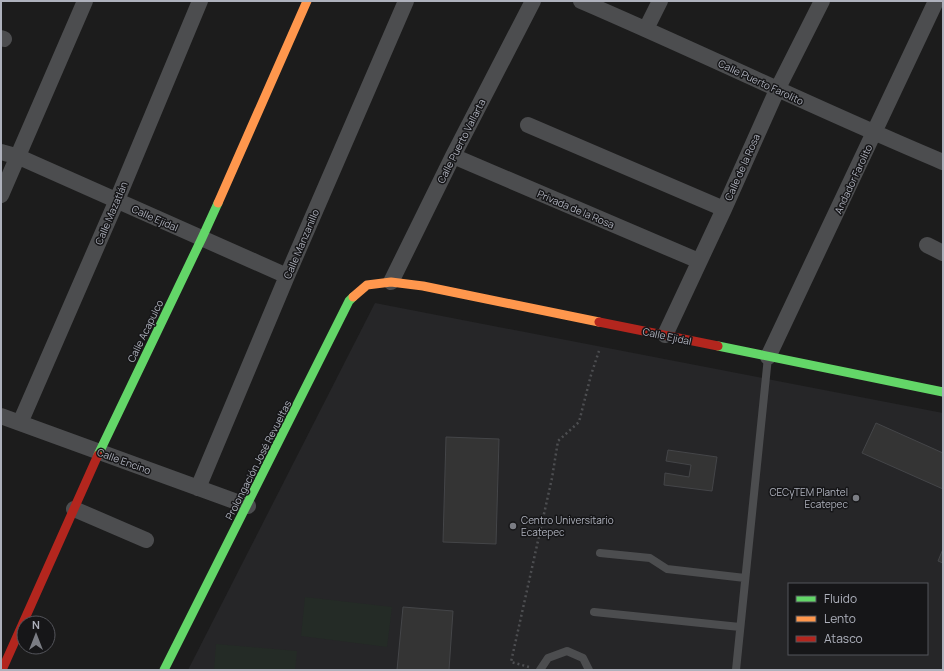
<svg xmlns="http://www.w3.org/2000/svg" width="944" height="671" font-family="Manrope,sans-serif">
<rect width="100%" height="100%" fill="#1c1c1c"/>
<path fill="#262628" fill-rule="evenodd" d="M375,303l568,110v257h-755zM789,584h138v70h-138z"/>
<path fill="#242b26" d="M305,597l87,10 -5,40 -86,-11z
M216,644l81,7 -2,19h-81z"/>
<path fill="#343434" stroke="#444548" d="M876,423l67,30v36l-81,-36z
M446,437l53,2 -3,105 -53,-2z
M668,450l49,7 -5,34 -48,-6 1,-12 24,4 2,-12 -25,-4z
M943,549v14l-5,-2z
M403,607l50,4 -4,59h-52z"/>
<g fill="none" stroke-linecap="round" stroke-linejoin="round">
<path stroke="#4d4e51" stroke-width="2.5" stroke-dasharray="2 3" stroke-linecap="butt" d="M529,667l-18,-5 41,-184 6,-37 21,-19 12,-47 8,-24"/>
<path stroke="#4c4d4f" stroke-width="8" d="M600,553l50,5 17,11 78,9
M594,612l146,15
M540,670l8,-12 19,-7 16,7 6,12
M736,670l32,-313"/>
<path stroke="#4c4d4f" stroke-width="16" d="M581,1c121,52 240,110 362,161
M646,29l14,-28
M1,38l3,1
M528,125l196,84
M1,152l18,5 268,119
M453,156l246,105
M1,195l84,-194
M927,245l16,8
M391,282l62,-126 80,-155
M665,335l59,-126 53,-119 45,-89
M768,357l168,-356
M1,416l247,90
M20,423l97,-223 83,-199
M198,488l89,-212 119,-275
M74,509l72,31"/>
<path stroke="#63d668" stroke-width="9" d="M718,346l225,46
M98,455l104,-217 16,-35
M164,670l185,-369 4,-4"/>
<path stroke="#ff974d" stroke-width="9" d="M218,203l89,-202
M353,297l14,-12 24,-3 32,4 176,36"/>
<path stroke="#b3261e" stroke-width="9" d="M599,322l119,24
M2,670l96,-215"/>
</g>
<g fill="#7b7d84" stroke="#161618" stroke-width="1.5">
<circle cx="856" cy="498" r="4"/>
<circle cx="513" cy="526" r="4"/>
</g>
<g text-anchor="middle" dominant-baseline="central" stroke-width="3" stroke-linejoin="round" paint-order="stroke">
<g font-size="10" fill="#aeb1bc" stroke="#161618">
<text transform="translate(761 82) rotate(25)">Calle Puerto Farolito</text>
<text transform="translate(461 141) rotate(-63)">Calle Puerto Vallarta</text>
<text transform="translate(742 167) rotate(-66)">Calle de la Rosa</text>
<text transform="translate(853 179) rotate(-65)">Andador Farolito</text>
<text transform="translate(576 209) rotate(23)">Privada de la Rosa</text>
<text transform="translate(111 213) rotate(-67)">Calle Mazatlán</text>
<text transform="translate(155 218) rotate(24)">Calle Ejidal</text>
<text transform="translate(301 244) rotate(-67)">Calle Manzanillo</text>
<text transform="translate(145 331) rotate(-64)">Calle Acapulco</text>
<text transform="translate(667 336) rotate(12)">Calle Ejidal</text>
<text transform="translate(258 460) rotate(-63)">Prolongación José Revueltas</text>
<text transform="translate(124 461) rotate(20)">Calle Encino</text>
</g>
<g font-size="10" fill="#aeb1bc" stroke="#161618" text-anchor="end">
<text x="848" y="492">CECyTEM Plantel<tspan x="848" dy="12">Ecatepec</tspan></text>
<text x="521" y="520" text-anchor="start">Centro Universitario<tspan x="521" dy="12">Ecatepec</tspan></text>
</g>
</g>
<rect width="944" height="671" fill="none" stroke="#aeb1bc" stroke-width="4"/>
<rect x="788" y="583" width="140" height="72" fill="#161618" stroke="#53545a"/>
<rect x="796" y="596" width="20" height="6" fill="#63d668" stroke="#53545a"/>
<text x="824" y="603" font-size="12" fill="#aeb1bc">Fluido</text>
<rect x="796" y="616" width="20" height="6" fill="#ff974d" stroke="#53545a"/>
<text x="824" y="623" font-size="12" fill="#aeb1bc">Lento</text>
<rect x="796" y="636" width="20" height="6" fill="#b3261e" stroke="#53545a"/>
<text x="824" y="643" font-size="12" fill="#aeb1bc">Atasco</text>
<g transform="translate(36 635)"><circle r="19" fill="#161618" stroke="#53545a"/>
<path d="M0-3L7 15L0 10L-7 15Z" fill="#7b7d84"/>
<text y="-6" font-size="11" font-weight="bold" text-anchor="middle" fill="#aeb1bc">N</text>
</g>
</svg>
